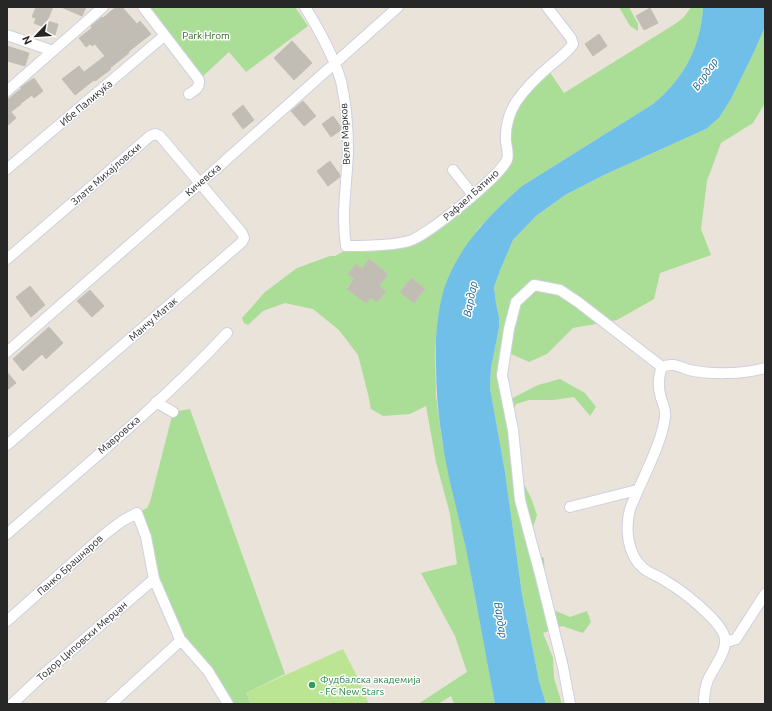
<svg xmlns="http://www.w3.org/2000/svg" width="772" height="711" font-family="Ubuntu,sans-serif">
<rect width="100%" height="100%" fill="#e9e3d9"/>
<path fill="#aade97" fill-rule="evenodd" d="M150,7h145l13,19 -62,46 -17,-20 -26,24z
M619,7h10l9,17v7l-8,-5z
M691,7h12c-2,39 -19,72 -50,97l-131,82 -19,17 -25,26 -33,59 -7,28 -3,34 1,46 6,45 24,107 29,156h-41l-3,-8 -13,8h-20l49,-32 -12,-36 -34,-63 36,-9 -7,-50 -14,-52 -10,-56 -16,8 -27,2 -12,-7 -3,-15 -10,-39 -19,-25 -26,-21 -28,-6 -22,8 -15,14 -4,-2 -2,-5 23,-26 32,-24 33,-12h5l19,-10 55,-5 93,-74 5,-46 40,-53 17,25 111,-69 9,-7zM369,259l19,15 -9,12 7,5 -9,11 -6,-5 -5,6 -19,-15 7,-9 2,-15 6,5zM411,278l14,11 -11,14 -14,-11z
M765,27v76l-12,20 -32,20 -14,38 -6,48 10,26 -51,18 -6,26 -37,21 -44,8 -26,26 -18,8 -20,-9 -4,31 4,16 29,-15 22,-6 25,14 11,14 -6,9 -16,-19 -21,3h-24l-13,4 -9,21 14,53 10,20 6,17 -5,15 -2,20 14,8 1,34 4,16 21,9 17,-6 4,11 -8,11 -21,-7 -19,7 10,25 1,20 8,26h-16l-7,-23 -17,-87 -17,-122 -15,-84 1,-20 8,-40v-11l-3,-14 -2,-16 7,-19 12,-28 23,-24 29,-21 41,-21 100,-45 13,-11 12,-19 23,-47z
M190,409l95,265 -39,19 5,11h-23l-48,-65 -17,-40 -26,-86 10,-5 3,-6 23,-90z"/>
<path fill="#bce593" d="M343,649l14,27 12,28h-118l-5,-11z"/>
<path fill="#6fbfe8" d="M703,7h62v20l-11,25 -23,47 -12,19 -13,11 -100,45 -41,21 -29,21 -23,24 -12,28 -7,19 2,16 3,14v11l-8,40 -1,20 15,84 17,122 17,87 7,23h-51c-10,-52 -19,-104 -29,-155 -8,-37 -19,-73 -24,-110 -4,-25 -6,-50 -6,-75 -1,-25 1,-51 8,-75 14,-42 45,-74 78,-103l131,-82c31,-25 48,-58 50,-97z"/>
<path fill="#c1bdb5" stroke="#c4bfb3" d="M36,7h17l-6,14 11,3 -4,14 -11,-4 3,-6 -12,-5 2,-5 -4,-1z
M61,7h25l-4,9z
M116,7h6l15,17 3,-3 11,13 -23,18 1,1 -19,15 1,1 -16,12 -1,-1 -19,15 -13,-16 17,-13 5,6 21,-16 -10,-12 -3,2 -2,-2 -4,3 -7,-9 13,-10 -1,-2 11,-9 1,1z
M650,8l8,15 -14,7 -8,-14z
M599,34l8,12 -14,10 -8,-12z
M292,41l20,22 -18,17 -20,-22z
M7,46l22,7 -4,13 -18,-5z
M34,78l9,13 -9,7 -2,-3 -12,9h1l-10,8 5,6 -9,8v-26l14,-11v-2z
M303,101l13,15 -12,10 -13,-15z
M243,105l11,15 -11,9 -11,-15z
M333,116l8,11v3l-10,7 -9,-13z
M330,161l10,14v2l-12,9 -11,-15z
M369,259l19,15 -9,12 7,5 -9,11 -6,-5 -5,6 -19,-14 7,-10 -6,-5 8,-10 6,5z
M411,278l14,11 -11,14 -14,-11z
M30,286l15,19 -14,12 -15,-20z
M90,290l14,16 -12,11 -15,-16z
M49,327l14,16 -17,16 -4,-5 -19,17 -10,-12z
M7,372l9,11 -9,7z"/>
<g fill="none" stroke-linecap="round" stroke-linejoin="round">
<defs>
<path id="street" d="M143,7l56,73c1,8 -4,10 -10,14
M305,7c13,21 29,51 36,74 5,22 7,47 7,70 -1,32 -7,63 -2,95 17,0 47,0 63,-5 18,-5 90,-64 98,-81 2,-5 0,-12 -1,-18 -1,-15 2,-27 10,-40 10,-15 22,-26 35,-37 8,-7 17,-13 22,-21l-2,-6 -24,-31
M7,35l46,16
M7,91l96,-84
M7,169l157,-133
M453,170l20,25
M7,259l143,-123 5,-2 5,2 82,97 2,5 -2,4 -235,203
M7,352l192,-168 199,-177
M156,402l17,10
M570,507l67,-17
M7,534c74,-65 152,-128 220,-201
M7,621l98,-87 17,-13 15,-8 9,24 8,42 26,60 28,32 20,33
M725,639l5,2 6,-2 29,-45
M12,704l32,-30 110,-95
M111,704l67,-61 2,-4
M570,704l-7,-37 -23,-93 -20,-74 -7,-70 -11,-55 7,-46 7,-27 18,-17 26,5 18,12 84,65
M704,704c0,-8 1,-17 4,-24 5,-12 19,-28 17,-42 -2,-8 -9,-16 -15,-22 -14,-14 -29,-26 -46,-36 -6,-4 -15,-7 -21,-12 -16,-14 -18,-40 -13,-59 10,-26 33,-67 35,-93 1,-6 -2,-12 -4,-18 -3,-10 -3,-21 1,-31 10,-5 18,0 27,3 22,5 54,4 76,-2"/>
</defs>
<use href="#street" stroke="#ced0e0" stroke-width="12"/>
<use href="#street" stroke="#fff" stroke-width="10"/>
</g>
<circle fill="#2e9e5b" stroke="#fff" stroke-width="1.5" cx="312" cy="685" r="4"/>
<g text-anchor="middle" dominant-baseline="central" stroke-width="3" stroke-linejoin="round" paint-order="stroke">
<g font-size="10" fill="#255f1c" stroke="#fff">
<text x="206" y="35">Park Hrom</text>
</g>
<g font-size="10" fill="#272727" stroke="#fff">
<text transform="translate(86 103) rotate(-40)">Ибе Паликуќа</text>
<text transform="translate(345 134) rotate(-93)">Веле Марков</text>
<text transform="translate(106 174) rotate(-41)">Злате Михајловски</text>
<text transform="translate(203 180) rotate(-41)">Кичевска</text>
<text transform="translate(471 195) rotate(-42)">Рафаел Батино</text>
<text transform="translate(153 319) rotate(-41)">Манчу Матак</text>
<text transform="translate(119 435) rotate(-41)">Мавровска</text>
<text transform="translate(70 565) rotate(-42)">Панко Брашнаров</text>
<text transform="translate(82 641) rotate(-41)">Тодор Циповски Мерџан</text>
</g>
<g font-size="10" fill="#27864d" stroke="#fff" text-anchor="start">
<text x="320" y="679">Фудбалска академија<tspan x="320" dy="12">- FC New Stars</tspan></text>
</g>
<g font-size="11" font-style="italic" fill="#135c8f" stroke="#fff">
<text transform="translate(705 74) rotate(-55)">Вардар</text>
<text transform="translate(470 299) rotate(-79)">Вардар</text>
<text transform="translate(501 620) rotate(81)">Вардар</text>
</g>
</g>
<rect width="772" height="711" fill="none" stroke="#272727" stroke-width="16"/>
<g transform="translate(36 36) rotate(245)" stroke="#ffffff" stroke-width="3" paint-order="stroke">
<path d="M0-3L7 15L0 10L-7 15Z" fill="#272727"/>
<text y="-6" font-size="11" font-weight="bold" text-anchor="middle" fill="#272727">N</text>
</g>
</svg>
